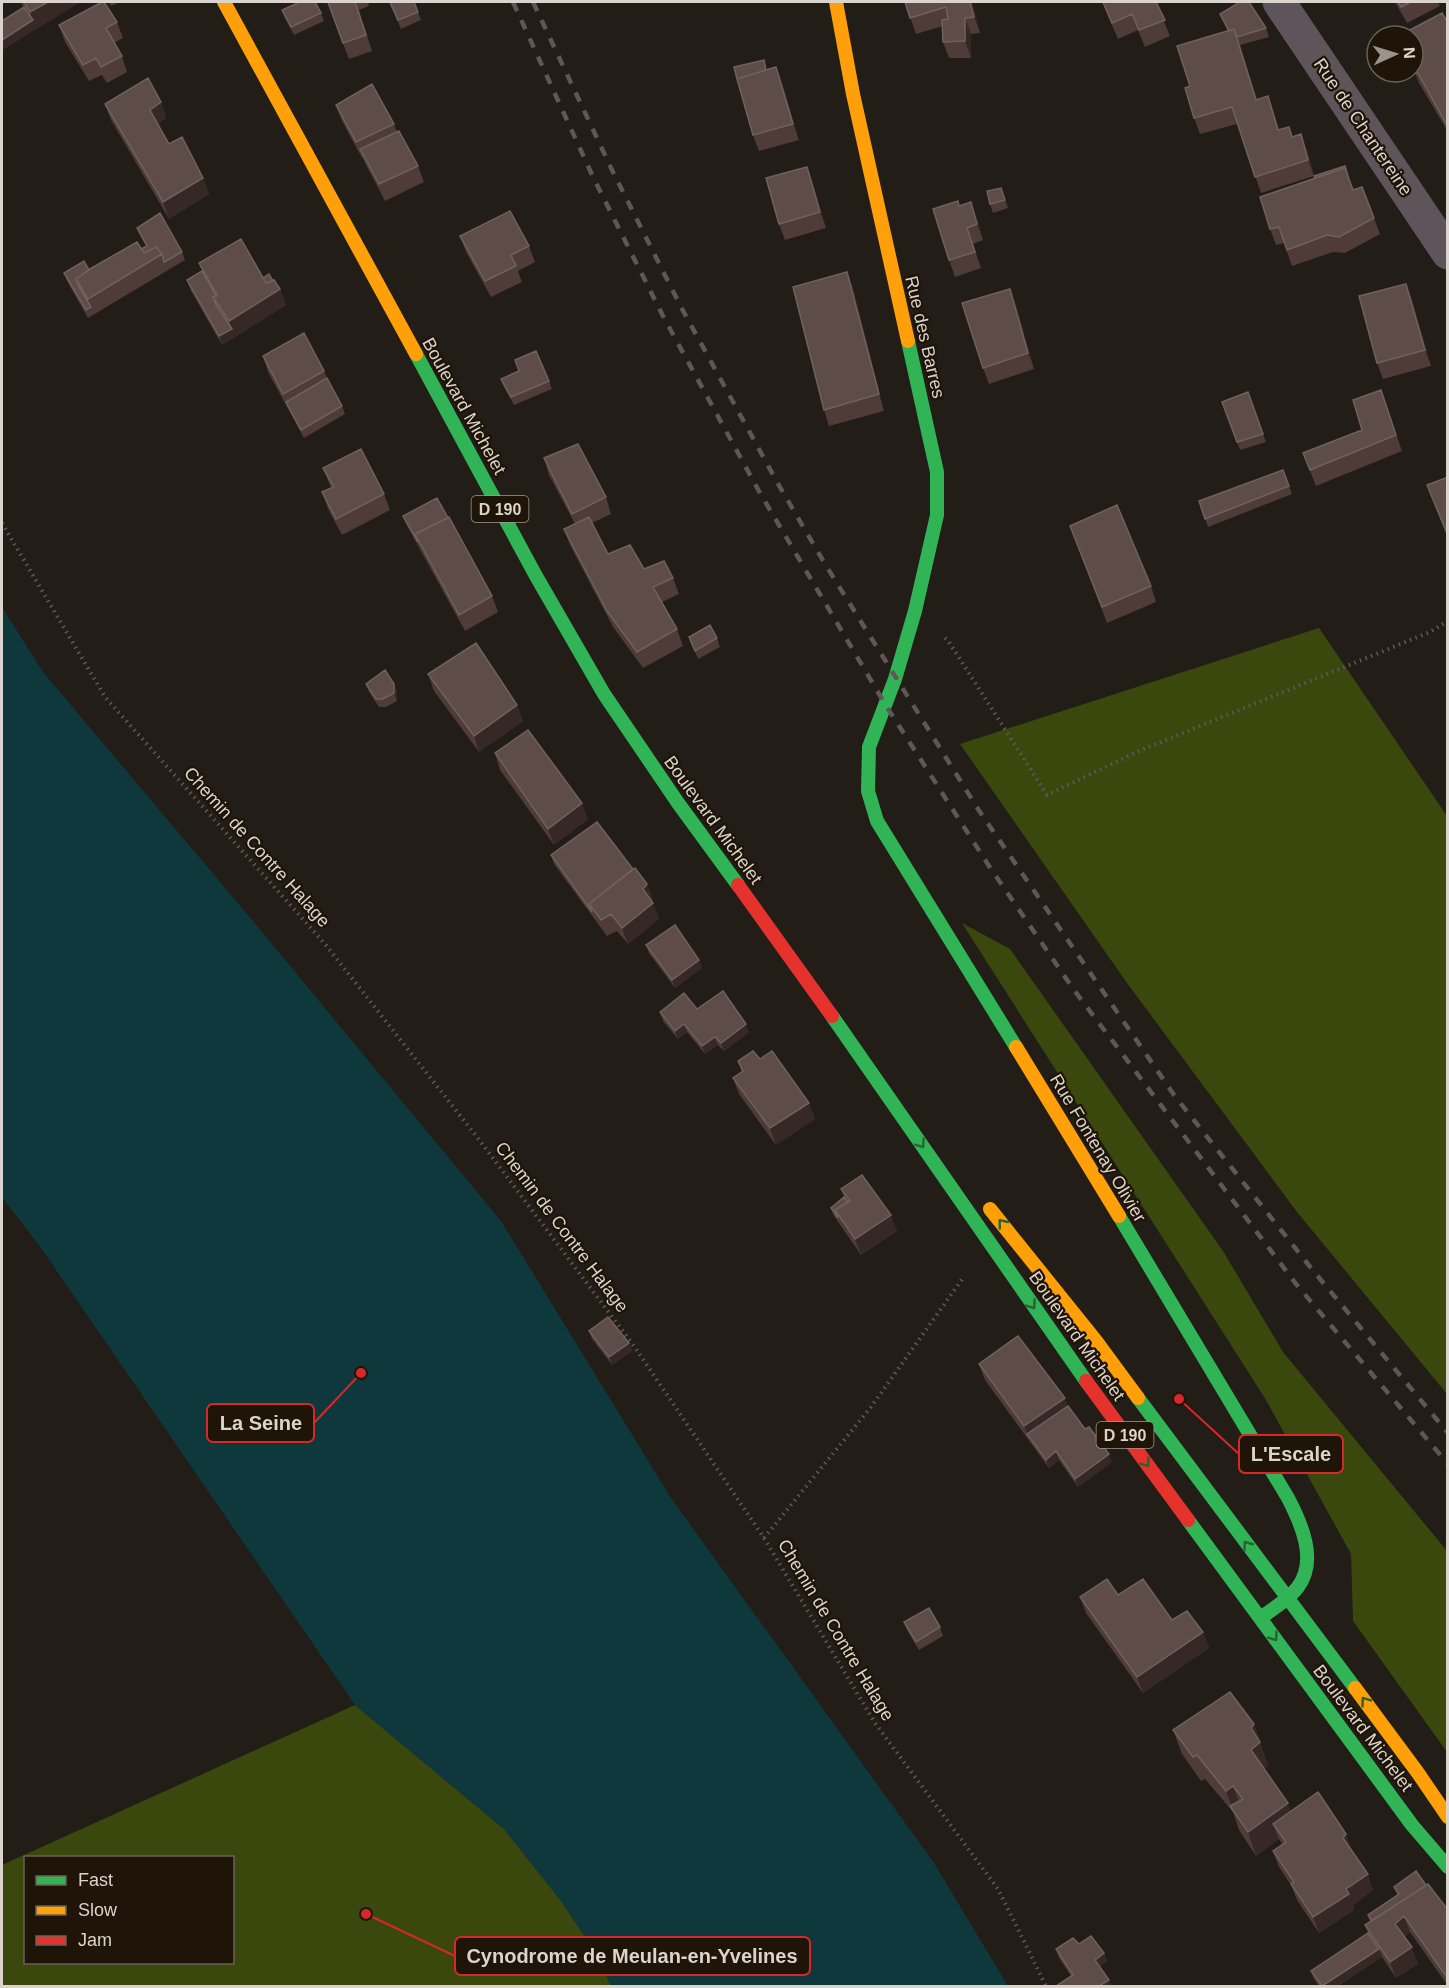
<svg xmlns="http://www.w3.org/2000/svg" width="1449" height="1988" font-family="Arial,sans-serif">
<rect width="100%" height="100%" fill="#221d16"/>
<path fill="#3a480e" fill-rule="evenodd" d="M1319,628l128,188v578l-150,-182 -170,-229 -167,-239z
M962,923l48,26 213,302 60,101 164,199v201l-94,-131 -2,-67 -85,-154z
M355,1705l149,124 58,73 35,53 14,31h-609v-121zM26,1858h206v104h-206z"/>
<path fill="#0e383b" d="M2,607l41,65 210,249 248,300 170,277 263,365 74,123h-397l-14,-31 -35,-53 -58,-73 -149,-124 -314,-457 -39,-51z"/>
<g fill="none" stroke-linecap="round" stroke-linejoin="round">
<path stroke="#61585b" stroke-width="4" stroke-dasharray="1.5 4.5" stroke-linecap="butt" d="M2,523l103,174 220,247 152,193 157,209 130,192 111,185 123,166 48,97
M945,638l4,4 98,153 92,-44 291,-119 18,-11
M764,1538l107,-131 92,-129"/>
<path stroke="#5f545a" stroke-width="33" d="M1279,2l169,251"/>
<path stroke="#30b455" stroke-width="14" d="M908,341l29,131v43l-22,96 -20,68 -26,68 -1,44 9,30 139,226
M416,354l120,222 68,118 74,109 60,82
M832,1016l254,365
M1119,1216l169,282c13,25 30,62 10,89 -8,11 -21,19 -32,27
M1138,1398l217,290
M1188,1520l224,305 36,42"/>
<path stroke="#ff9f0a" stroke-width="14" d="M224,2l192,352
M836,2l17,92 55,247
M1016,1047l103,169
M990,1209l106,132 42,57
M1355,1688l63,85 30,44"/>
<path stroke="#e5322d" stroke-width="14" d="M738,885l94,131
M1086,1381l102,139"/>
<path stroke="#5e5657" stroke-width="4.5" stroke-dasharray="10 10" stroke-linecap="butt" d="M513,2l80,175 71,141 96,175 125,211 104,162 85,124 222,294 152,180
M533,2l79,168 69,137 96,175 48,82 153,245 196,286 137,173 137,165"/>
</g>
<path fill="#4f3b38" d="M21,2h59l-78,48 22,-42z
M109,2h11l-9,4z
M327,2h41l1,4 -10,4 13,41 -23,8z
M389,2h25l7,18 -20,9z
M905,2h67l8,31 -9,1v24h-22l-6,-16v-16l-27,8z
M1102,2h54l14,34 -25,11 -7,-17 -20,9z
M1395,2h43l2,4 -33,17z
M282,10l39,3 3,8 -30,14 -9,-17z
M1220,14l46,14 3,9 -29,8 17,54 11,-3 11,33 13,7 15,14 7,26 -53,17 -24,-69 -37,10 -6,-16 -4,-32 38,-55z
M117,22l6,16 -9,5 8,13 5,16 -20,11 -5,-8 -13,6 -24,-39 -6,-17z
M1448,23v109l-29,-49 -6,-15v-8l3,-1 -3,-5v-18h-8l-1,-3z
M776,67l6,16 17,57 -40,11 -6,-16 14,-66z
M161,102l5,16 -8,6 11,20 34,34 6,16 -40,25 -58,-99 -6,-16z
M336,105l58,19 3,8 21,34 6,16 -39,19 -19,-36 -3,-7h-1l-20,-37z
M807,167l6,17 13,44 -41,12 -6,-16z
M1001,188l7,20 -15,5 -3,-9z
M1353,190l21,28 6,16 -35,19 -12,-1 -41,14 -8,-23 -8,2 -6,-16z
M960,205l17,13 6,22 -10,4 8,24 -26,9 -6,-17z
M137,228l45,24 3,8 -97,58 -21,-37 -3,-8 25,-3 57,-24z
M460,236l69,10 6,16 -17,9 4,11 -31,15 -25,-45z
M199,263l74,18 7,8 6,16 -64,40 -32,-56 -3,-9 15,-9z
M847,272l6,16 31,123 -55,15 -5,-16z
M1406,284l6,16 19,66 -48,13 -6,-16z
M1016,305l18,64 -45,15 -6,-16z
M263,356l61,15 3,7 15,28 3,8 -41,24 -36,-66z
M501,379l48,2 3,8 -38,16 -10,-18z
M1381,390l21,61 -86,35 -13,-33 59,-23z
M1248,392l18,50 -26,8 -18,-48z
M544,458l62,39 5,17 -19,9 16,31 36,15 29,9 6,16 -17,8 15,27 6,17 -40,22 -30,-41 -43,-82 -6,-16 11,-5 -26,-49z
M323,468l61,26 6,16 -48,25 -14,-26 -6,-17 9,-4z
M1283,470l9,24 -84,33 -9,-26z
M403,516l89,80 6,16 -33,19 -59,-107z
M1070,526l81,60 5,16 -49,21z
M689,637l28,1 3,9 -22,12z
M428,674l89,31 6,16 -44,31 -45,-61z
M366,684h28l3,8v9l-11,6h-7l-10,-15z
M495,753l93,66 -34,26 -54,-75z
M551,855l82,14 14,15 6,16 -1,2 7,17 -31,25 -11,-13 -10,5 -53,-72z
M646,945l53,15 3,8 -27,20 -26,-35z
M697,1009l52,23 -25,19 -6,-6 -13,9 -18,-22 -9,7 -15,-18 -3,-9z
M760,1059l49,44 6,16 -39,26 -37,-51 -6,-16 9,-6 -4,-11z
M841,1189l56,42 -36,24 -27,-39 -3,-8 13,-11z
M589,1331l40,12 3,8 -20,14 -20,-26z
M979,1364l89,42 17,23 27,33 -34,25 -19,-27 -10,8 -64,-88z
M1118,1595l54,25 31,12 6,16 -66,45 -57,-80 -6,-16z
M904,1622l36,5 3,9 -24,14 -12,-20z
M1254,1724l14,42 -4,3 27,42 61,39v1l21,39 -20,15 1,5 -35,23 -22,-33 -5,-13 -13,-20 -6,-16 10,-6 -4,-6 -23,17 -17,-26 -6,-18 -28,-33 -4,2 -19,-27 -9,-24z
M1426,1885l22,25v76l-38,-54 -6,5 14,27 -22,14 -14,-21 -44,29h-19l-5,-7 -3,-8 57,-38 -3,-8 5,-3 -2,-7 29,-20 -3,-8z
M1079,1944l25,9 3,8 -7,5 -29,10 -12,-18 -3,-9z"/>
<path fill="#362824" d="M48,2h32l-78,48v-10l31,-20 -3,-8z
M970,2h2l8,31 -6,-16z
M965,18l6,16v24l-6,-17z
M1234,29l6,16 22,71 -6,-16z
M776,67l6,16 17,57 -6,-16z
M1268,96l6,16 10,34 -6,-16z
M161,102l5,16 -11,8 -5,-16z
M1301,134l6,16 7,26 -6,-16z
M807,167l6,17 13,44 -6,-16z
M203,178l6,16 -40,25 -6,-17z
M971,202l6,16 6,22 -6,-16z
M847,272l6,16 31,123 -5,-17z
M1406,284l6,16 19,66 -6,-16z
M280,289l6,16 -64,40 -3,-9 13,-7 -3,-8z
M1010,289l6,16 18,64 -6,-16z
M394,684l3,8v9l-3,-8z
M517,705l6,16 -44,31 -5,-16z
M582,803l6,16 -34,26 -6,-16z
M647,884l6,16 -5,5 -5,-16z
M653,903l6,16 -31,25 -6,-16z
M699,960l3,8 -27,20 -3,-8z
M684,1024l3,8 -9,7 -3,-8z
M746,1024l3,8 -25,19 -3,-8z
M715,1037l3,8 -13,9 -3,-8z
M809,1103l6,16 -39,26 -6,-17z
M891,1215l6,16 -36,24 -6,-16z
M629,1343l3,8 -20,14 -3,-8z
M1065,1398l6,17 -44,19 -3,-8z
M1056,1451l3,9 -10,8 -3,-8z
M1109,1454l3,8 -34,25 -3,-8z
M1203,1632l6,16 -66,45 -6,-16z
M1254,1724l14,42 -9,8 -8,-24v-22z
M1233,1786l9,24h-9l-7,-19z
M1288,1803l9,24 -24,-3 6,15 -23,17 -8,-24z
M1346,1834l6,16 -3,5 -6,-17z
M1368,1874l5,16 -20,15 1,5 -35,23 -6,-16 33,-28z
M1404,1916l6,16 -9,8 -21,-4z
M1412,1947l6,17 -22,14 -6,-16z
M1379,1949l3,8 -44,29h-15z
M1104,1953l3,8 -9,7 -3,-8z
M1109,1980l3,6h-13z"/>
<path fill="#5e4c48" stroke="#71615d" stroke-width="1.5" d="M24,2h24l-18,10z
M102,2h2l13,20 -11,6 16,28 -21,11 -5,-9 -13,7 -24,-40z
M300,2h15l6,11 -30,14 -9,-17z
M328,2h27l11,33 -23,8z
M390,2h24l4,10 -20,8z
M905,2h65l4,15 -9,1v23l-22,1 -1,-22 6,-1 -2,-12 -36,11z
M1103,2h53l9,18 -26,10 -7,-16 -20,9z
M1240,2h9l17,26 -29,9 -3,-8 -5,2 -9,-17z
M1398,2h13l-10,5z
M24,7l9,13 -31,20v-19z
M1442,13l6,10v104l-34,-61 7,-4 -8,-14v-12h-7l-2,-3z
M1234,29l22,71 12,-4 10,34 11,-3 3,10 9,-3 7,26 -53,17 -23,-70 -38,11 -9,-30 5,-2 -13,-40z
M1417,58l2,5 -5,3 2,8 -3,-7v-7z
M764,60l2,10 -29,9 -3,-12z
M776,67l17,57 -40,11 -16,-56z
M148,78l13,24 -11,8 19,34 13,-7 21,41 -40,24 -58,-98z
M372,84l22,40 -38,18 -20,-37z
M399,131l19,35 -39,18 -19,-35z
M1345,166l3,10 -3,-8 -30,10 -1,-2z
M807,167l13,45 -41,12 -13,-46z
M1345,168l8,22 9,-3 12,31 -35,19 -12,-2 -40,15 -8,-23 -9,2 -10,-32z
M1001,188l4,12 -15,4 -3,-13z
M958,201l1,5 12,-4 6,22 -10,4 8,24 -26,8 -16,-51z
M510,211l19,35 -18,9 5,11 -31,15 -25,-45z
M160,213l22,39 -18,10 -2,-8 -6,-7 -12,6 -3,-4 6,-3 -10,-18z
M241,239l25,44 8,-3 6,9 -51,32 -16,-24 4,-2 -18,-32z
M137,242l7,11 12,-6 6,7 -74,45 -12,-20 14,-10z
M84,261l5,9 -13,9 3,8 12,20 -5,3 -22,-37z
M202,271l14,25 -3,1 3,8 16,24 -13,7 -32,-56z
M847,272l32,122 -55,16 -31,-123z
M269,274l4,7 -7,2 -3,-5z
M1406,284l19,66 -48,13 -18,-67z
M1010,289l18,64 -45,15 -21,-65z
M304,333l20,38 -41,23 -20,-38z
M536,351l13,30 -38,16 -10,-18 18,-8 -4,-11z
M327,378l15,28 -41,24 -15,-28z
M1381,390l15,45 -86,35 -7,-17 59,-23 -9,-30z
M1248,392l15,42 -26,8 -15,-40z
M578,444l28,53 -34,17 -28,-56z
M361,449l23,45 -48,25 -14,-27 12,-5 -11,-19z
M1283,470l6,16 -84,33 -6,-18z
M1448,477v59l-21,-51z
M437,498l11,20 -33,16 3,8 -15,-26z
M1117,505l34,81 -49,21 -32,-81z
M449,517l43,79 -33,19 -44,-81z
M589,517l19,37 22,-9 14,24 20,-8 9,17 -20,9 24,42 -40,23 -30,-41 -43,-82z
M710,625l7,13 -22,13 -6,-14z
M476,643l41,62 -43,31 -46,-62z
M385,670l9,14v9l-11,6h-7l-10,-15z
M528,730l54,73 -34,26 -53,-76z
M597,822l36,47 -44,35 3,8 -41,-57z
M635,868l12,16 -4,5 10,14 -31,25 -11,-14 -10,6 -12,-16z
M675,925l24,35 -27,20 -26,-35z
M723,991l23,33 -25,19 -6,-6 -13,9 -18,-22 -9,7 -15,-19 24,-19 13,16z
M753,1051l7,8 12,-8 37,52 -39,25 -37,-50 10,-7 -5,-10z
M862,1175l29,40 -36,24 -20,-29 15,-9 -9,-12z
M844,1197l4,5 -13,8 3,8 -7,-10z
M608,1317l21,26 -20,14 -20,-26z
M1018,1336l47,62 -41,28 -45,-62z
M1068,1406l17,23 4,-2 20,27 -34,25 -19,-28 -10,9 -19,-26z
M1107,1579l11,16 25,-16 29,41 15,-9 16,21 -66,45 -57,-80z
M929,1608l11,19 -24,15 -12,-20z
M1230,1692l24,32 -3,4 9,14 -9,8 37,53 -40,29 -18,-26 13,-7 -10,-13 -7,5 -29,-36 -4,2 -20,-27z
M1318,1792l28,42 -3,4 25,36 -22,15 3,5 -36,23 -22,-33 3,-2 -21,-31 13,-9 -13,-18z
M1416,1871l10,14 -54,36 -4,-6 31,-21 -5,-7z
M1428,1884l20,26v65l-2,1 -42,-60 -9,8 17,23 -22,15 -25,-37z
M1368,1933l11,16 -57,37 -11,-15z
M1091,1936l13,17 -9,7 14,20 -10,6h-43l17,-11 -17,-26 17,-11 6,6z"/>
<defs><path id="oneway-chevron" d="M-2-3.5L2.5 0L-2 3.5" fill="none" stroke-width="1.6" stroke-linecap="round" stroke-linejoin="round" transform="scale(1.5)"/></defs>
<g stroke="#27642e">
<use href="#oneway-chevron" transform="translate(921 1144) rotate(55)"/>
<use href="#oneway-chevron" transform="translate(1002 1223) rotate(-129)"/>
<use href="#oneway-chevron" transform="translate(1032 1305) rotate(55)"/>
<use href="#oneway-chevron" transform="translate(1146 1463) rotate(54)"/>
<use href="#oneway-chevron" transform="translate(1247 1545) rotate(-127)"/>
<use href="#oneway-chevron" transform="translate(1274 1637) rotate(54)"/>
<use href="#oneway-chevron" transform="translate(1365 1701) rotate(-126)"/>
</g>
<g text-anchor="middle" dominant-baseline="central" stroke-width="4.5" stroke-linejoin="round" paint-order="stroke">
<g fill="#1e1408" stroke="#a29a91" stroke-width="1.5">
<rect x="471.5" y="496" width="57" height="26" rx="4.5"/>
<rect x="1096.5" y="1422" width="57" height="26" rx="4.5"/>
</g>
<g font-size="16" font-weight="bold" fill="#dbd4cc">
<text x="500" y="509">D 190</text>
<text x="1125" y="1435">D 190</text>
</g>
<g font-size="18" fill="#dbd4cc" stroke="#1e1408">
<text transform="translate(1363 127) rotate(56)">Rue de Chantereine</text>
<text transform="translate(925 337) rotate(77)">Rue des Barres</text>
<text transform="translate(464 406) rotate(61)">Boulevard Michelet</text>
<text transform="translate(713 820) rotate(54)">Boulevard Michelet</text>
<text transform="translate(257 847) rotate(48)">Chemin de Contre Halage</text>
<text transform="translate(1098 1148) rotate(59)">Rue Fontenay Olivier</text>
<text transform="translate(562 1227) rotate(53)">Chemin de Contre Halage</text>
<text transform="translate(1077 1336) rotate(55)">Boulevard Michelet</text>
<text transform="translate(836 1630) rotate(59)">Chemin de Contre Halage</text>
<text transform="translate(1363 1728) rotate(53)">Boulevard Michelet</text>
</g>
</g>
<path fill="none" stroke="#d62828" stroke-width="2" d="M361 1373L314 1423M1179 1399L1239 1454M366 1914L455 1956"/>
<g fill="#d62828" stroke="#1e1408" stroke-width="2">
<circle cx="361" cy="1373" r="6"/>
<circle cx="1179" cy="1399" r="6"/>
<circle cx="366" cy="1914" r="6"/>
</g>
<g fill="#1e1408" stroke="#d62828" stroke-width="2">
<rect x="207" y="1404" width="107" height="38" rx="6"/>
<rect x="1239" y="1435" width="104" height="38" rx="6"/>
<rect x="455" y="1937" width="355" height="38" rx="6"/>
</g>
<g font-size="20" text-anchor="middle" font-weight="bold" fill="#dbd4cc">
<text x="261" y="1430">La Seine</text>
<text x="1291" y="1461">L'Escale</text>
<text x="632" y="1963">Cynodrome de Meulan-en-Yvelines</text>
</g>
<rect width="1449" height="1988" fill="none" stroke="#dbd4cc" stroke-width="6"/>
<rect x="24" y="1856" width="210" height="108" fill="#1e1408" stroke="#6a6156" stroke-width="1.5"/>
<rect x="36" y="1876" width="30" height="9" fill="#30b455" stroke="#6a6156" stroke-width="1.5"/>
<text x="78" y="1886" font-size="18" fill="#dbd4cc">Fast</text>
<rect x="36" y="1906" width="30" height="9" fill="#ff9f0a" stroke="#6a6156" stroke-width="1.5"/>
<text x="78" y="1916" font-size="18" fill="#dbd4cc">Slow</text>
<rect x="36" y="1936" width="30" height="9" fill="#e5322d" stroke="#6a6156" stroke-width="1.5"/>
<text x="78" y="1946" font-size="18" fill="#dbd4cc">Jam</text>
<g transform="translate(1395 54) rotate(86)"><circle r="28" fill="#1e1408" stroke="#6a6156" stroke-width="1.5"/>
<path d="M0-4.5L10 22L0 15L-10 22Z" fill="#9a948c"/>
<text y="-9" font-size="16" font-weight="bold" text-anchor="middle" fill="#dbd4cc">N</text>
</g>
</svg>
